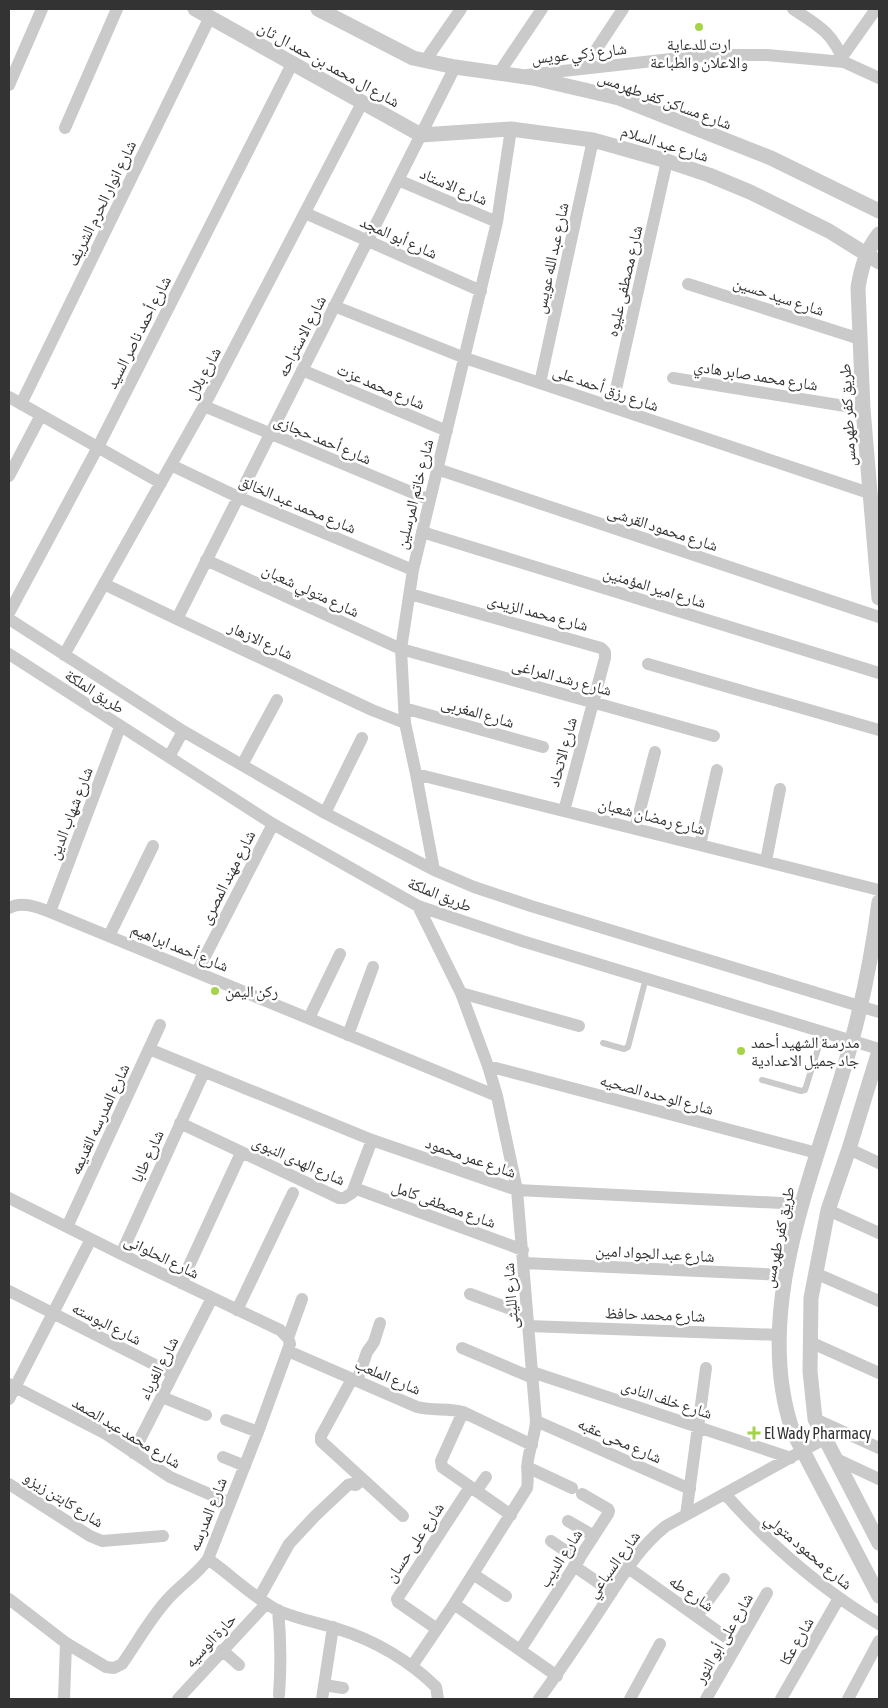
<svg xmlns="http://www.w3.org/2000/svg" width="888" height="1708" font-family="'Asap Condensed','Noto Naskh Arabic',sans-serif">
<rect width="100%" height="100%" fill="#fff"/>
<g fill="none" stroke-linecap="round" stroke-linejoin="round">
<path stroke="#cacaca" stroke-width="6" d="M603,1043l21,6 4,-2 18,-69
M762,1080l39,11 4,-1 18,-57"/>
<path stroke="#cacaca" stroke-width="12" d="M793,9c26,17 39,23 51,53
M842,57l34,-48
M425,61l36,-52
M584,68l39,-59
M499,73l43,-64
M527,75l162,-18 39,-2h39l77,7 35,16
M9,85l33,-76
M65,128l52,-119
M398,180l99,42
M305,213l176,78
M688,284l172,55
M334,306l131,52 404,135
M302,370l145,61
M673,378l190,31
M540,383l53,-243
M9,397l152,86
M21,404l189,-387
M204,406l226,94
M612,407l55,-246
M171,465l67,32 175,73
M437,469l442,148
M9,476l32,-61
M422,532l457,141
M206,560l195,89 313,87
M104,584l73,35 195,91 33,13
M410,594l191,54 4,4v6l-41,153
M9,613l89,-166 194,-383
M9,619l174,112 142,82 109,57 40,17 57,19 348,106
M177,619l278,-552
M9,654l264,170 145,82 104,35 357,108
M64,655l140,-249 158,-303
M648,664l231,66
M404,708l139,39
M169,757l14,-26
M242,765l35,-65
M416,774l463,116
M325,813l37,-75
M635,829l20,-77
M700,845l17,-75
M766,861l14,-72
M434,870l-18,-96 -11,-51 -4,-74 12,-79 84,-348 14,-93
M9,908c13,-7 28,-1 41,4l447,184
M50,912l70,-185
M109,936l44,-90
M197,972l76,-148
M461,993l118,33
M309,1018l31,-64
M348,1035l25,-68
M149,1049l223,91 145,50 285,14
M488,1066l329,87
M180,1123l159,75h5l8,-5 20,-53
M849,1149l30,14
M354,1188l169,62
M9,1198l112,56 159,76 8,8 2,6 -32,88 -50,127c-11,16 -28,26 -41,41 -18,20 -30,43 -45,64l-8,4 -8,-1 -40,-24 -57,-44
M828,1210l51,23
M67,1227l93,-202
M121,1254l83,-182
M524,1263l261,12
M815,1273l64,28
M181,1283l60,-130
M9,1291l164,83
M470,1294l57,21
M237,1310l56,-117
M528,1326l252,9
M288,1338l14,-39
M810,1342l69,31
M462,1348l71,30
M288,1351l129,56c16,4 31,1 46,5l69,33
M532,1372l259,86
M352,1379l-31,57v5l82,75
M357,1381l10,-29 7,-10 6,-19
M9,1384l97,50 64,43 60,26
M162,1397l44,18
M9,1399l82,-160
M463,1412l-22,49 1,6 69,48
M815,1419l64,29
M226,1420l32,12
M536,1421l154,68
M133,1453l79,-155
M223,1457l22,9
M834,1458l45,21
M527,1467l45,21
M9,1484l81,52 12,5 61,-5
M476,1491l10,-14
M725,1494c45,51 96,95 154,130
M686,1515l20,-147
M568,1521l26,15
M551,1541l28,19
M208,1559c23,16 47,40 71,52 19,8 40,12 59,18 36,11 72,32 98,58l2,12
M574,1566l38,26
M627,1567l110,78
M473,1574l33,22
M259,1598l30,-54 26,-28 33,-31 3,-1 5,1 6,-5
M454,1604l103,72
M278,1610c3,29 3,57 1,85
M697,1616l27,-37
M437,1629l-39,-27 -1,-3 73,-112
M222,1650l17,15
M520,1650l88,-136 1,-3 -1,-2 -26,-15
M412,1666l42,-62 73,-116c2,-9 -1,-18 1,-28 2,-13 7,-25 8,-39l-19,-231 -20,-94 -9,-30 -27,-73 -43,-87
M324,1685l19,3
M64,1699l2,-56
M178,1699l88,-95
M322,1699l11,-72
M539,1699c23,-31 44,-63 65,-95 19,-29 35,-57 62,-78l158,-87
M630,1699l30,-55
M706,1699l61,-106
M781,1699l58,-101
M848,1699l31,-58"/>
<path stroke="#cacaca" stroke-width="15" d="M195,9l226,126 90,-6 82,11 74,21 42,14 41,17 79,39 50,31
M318,9l95,49 42,9 78,11 86,20 152,60 108,53
M879,234c-13,16 -18,34 -21,54l5,121 16,189
M879,902c-6,47 -15,93 -27,138 -32,122 -103,265 -59,392l86,164
M879,1051l-30,98 -21,61 -17,88 -1,73 5,48 64,124"/>
</g>
<g fill="#a4d34c" stroke="#fff" stroke-width="2">
<circle cx="699" cy="27" r="5"/>
<circle cx="215" cy="991" r="5"/>
<circle cx="741" cy="1051" r="5"/>
<path d="M751.5 1425.5h5v5h5v5h-5v5h-5v-5h-5v-5h5z"/>
</g>
<g text-anchor="middle" dominant-baseline="central" stroke-width="5" stroke-linejoin="round" paint-order="stroke">
<g font-size="16" fill="#333" stroke="#fff" text-anchor="start">
<text x="699" y="44" text-anchor="middle">ارت للدعاية<tspan x="699" dy="18">والاعلان والطباعة</tspan></text>
<text x="225" y="991">ركن اليمن</text>
<text x="751" y="1042">مدرسة الشهيد أحمد<tspan x="751" dy="18">جاد جميل الاعدادية</tspan></text>
<text x="764" y="1433">El Wady Pharmacy</text>
</g>
<g font-size="16" fill="#333" stroke="#fff">
<text transform="translate(579 53) rotate(-6)">شارع زكي عويس</text>
<text transform="translate(329 64) rotate(29)">شارع ال محمد بن حمد ال ثان</text>
<text transform="translate(665 100) rotate(20)">شارع مساكن كفر طهرمس</text>
<text transform="translate(665 143) rotate(17)">شارع عبد السلام</text>
<text transform="translate(454 186) rotate(23)">شارع الاستاد</text>
<text transform="translate(101 203) rotate(-64)">شارع انوار الحرم الشريف</text>
<text transform="translate(399 237) rotate(24)">شارع أبو المجد</text>
<text transform="translate(551 258) rotate(-78)">شارع عبد الله عويس</text>
<text transform="translate(624 281) rotate(-77)">شارع مصطفى عليوه</text>
<text transform="translate(779 296) rotate(18)">شارع سيد حسين</text>
<text transform="translate(138 332) rotate(-63)">شارع أحمد ناصر السيد</text>
<text transform="translate(301 336) rotate(-63)">شارع الاستراحه</text>
<text transform="translate(203 373) rotate(-62)">شارع بلال</text>
<text transform="translate(756 375) rotate(9)">شارع محمد صابر هادي</text>
<text transform="translate(381 386) rotate(23)">شارع محمد عزت</text>
<text transform="translate(606 388) rotate(19)">شارع رزق أحمد على</text>
<text transform="translate(847 415) rotate(-93)">طريق كفر طهرمس</text>
<text transform="translate(323 439) rotate(23)">شارع أحمد حجازى</text>
<text transform="translate(414 494) rotate(-76)">شارع خاتم المرسلين</text>
<text transform="translate(298 504) rotate(23)">شارع محمد عبد الخالق</text>
<text transform="translate(663 528) rotate(18)">شارع محمود القرشى</text>
<text transform="translate(655 587) rotate(17)">شارع امير المؤمنين</text>
<text transform="translate(311 590) rotate(25)">شارع متولي شعبان</text>
<text transform="translate(538 612) rotate(15)">شارع محمد الزيدى</text>
<text transform="translate(261 640) rotate(25)">شارع الازهار</text>
<text transform="translate(562 677) rotate(15)">شارع رشد المراغى</text>
<text transform="translate(95 691) rotate(33)">طريق الملكة</text>
<text transform="translate(478 712) rotate(16)">شارع المغربى</text>
<text transform="translate(562 752) rotate(-75)">شارع الاتحاد</text>
<text transform="translate(70 813) rotate(-69)">شارع شهاب الدين</text>
<text transform="translate(652 816) rotate(14)">شارع رمضان شعبان</text>
<text transform="translate(227 877) rotate(-63)">شارع مهند المصرى</text>
<text transform="translate(440 894) rotate(22)">طريق الملكة</text>
<text transform="translate(180 947) rotate(22)">شارع أحمد ابراهيم</text>
<text transform="translate(657 1094) rotate(15)">شارع الوحده الصحيه</text>
<text transform="translate(99 1119) rotate(-65)">شارع المدرسه القديمه</text>
<text transform="translate(147 1156) rotate(-65)">شارع طابا</text>
<text transform="translate(471 1157) rotate(19)">شارع عمر محمود</text>
<text transform="translate(299 1160) rotate(24)">شارع الهدى النبوى</text>
<text transform="translate(444 1204) rotate(20)">شارع مصطفى كامل</text>
<text transform="translate(778 1237) rotate(-78)">طريق كفر طهرمس</text>
<text transform="translate(655 1253) rotate(3)">شارع عبد الجواد امين</text>
<text transform="translate(162 1256) rotate(26)">شارع الحلوانى</text>
<text transform="translate(510 1296) rotate(-94)">شارع الليثى</text>
<text transform="translate(655 1314) rotate(2)">شارع محمد حافظ</text>
<text transform="translate(107 1323) rotate(27)">شارع البوسته</text>
<text transform="translate(158 1368) rotate(-63)">شارع الغرباء</text>
<text transform="translate(388 1376) rotate(23)">شارع الملعب</text>
<text transform="translate(667 1399) rotate(18)">شارع خلف النادى</text>
<text transform="translate(127 1432) rotate(31)">شارع محمد عبد الصمد</text>
<text transform="translate(620 1440) rotate(24)">شارع محى عقبه</text>
<text transform="translate(64 1499) rotate(32)">شارع كابتن زيزو</text>
<text transform="translate(207 1514) rotate(-68)">شارع المدرسه</text>
<text transform="translate(414 1542) rotate(-56)">شارع على حسان</text>
<text transform="translate(809 1551) rotate(40)">شارع محمود متولي</text>
<text transform="translate(560 1558) rotate(-57)">شارع الديب</text>
<text transform="translate(613 1564) rotate(-54)">شارع السباعي</text>
<text transform="translate(692 1593) rotate(35)">شارع طه</text>
<text transform="translate(723 1638) rotate(-60)">شارع على أبو النور</text>
<text transform="translate(210 1640) rotate(-47)">حارة الوسيه</text>
<text transform="translate(796 1641) rotate(-60)">شارع عكا</text>
</g>
</g>
<rect width="888" height="1708" fill="none" stroke="#333333" stroke-width="20"/>
</svg>
